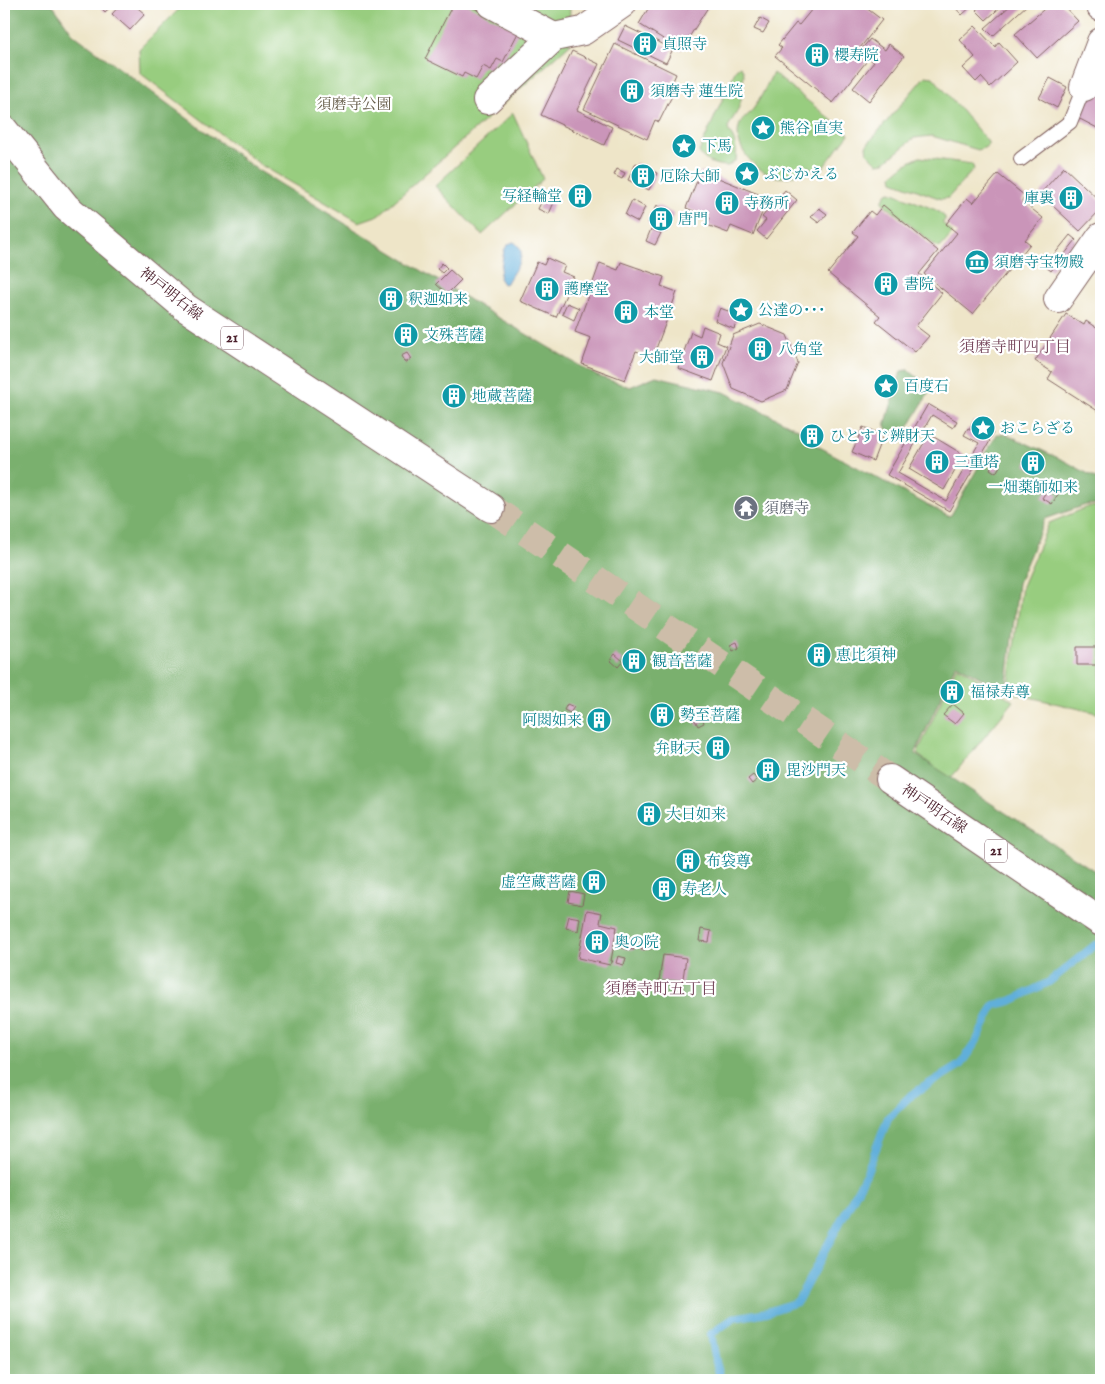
<svg xmlns="http://www.w3.org/2000/svg" width="1105" height="1384" font-family="'IM FELL English','Noto Serif JP',serif">
<rect width="100%" height="100%" fill="#fff"/>
<filter id="ink" filterUnits="userSpaceOnUse"><feTurbulence type="fractalNoise" baseFrequency=".02" numOctaves="2"/><feDisplacementMap in="SourceGraphic" scale="10" xChannelSelector="R" yChannelSelector="G"/><feConvolveMatrix kernelMatrix="1 2 1 2 8 2 1 2 1" color-interpolation-filters="sRGB"/></filter>
<filter id="wash" filterUnits="userSpaceOnUse"><feTurbulence type="fractalNoise" baseFrequency=".0096" numOctaves="4" result="noise"/><feDisplacementMap in="SourceGraphic" scale="20" xChannelSelector="R" yChannelSelector="G"/><feGaussianBlur stdDeviation="1.12" result="paint"/><feColorMatrix in="noise" values="0 0 0 0 0 0 0 0 0 0 0 0 0 0 0 0 0 1.4 0 .05"/><feComposite in="paint" operator="in"/></filter>
<g filter="url(#wash)">
<rect width="100%" height="100%" fill="#eee5c8"/>
<path fill="#98cd7f" stroke="#717655" d="M184,4h386l-1,41 -190,170 -20,7 -98,-57 -121,-92 -1,-24z
M740,66l2,2 2,6 -3,26 -3,10 -10,17c0,5 3,7 5,11 3,7 4,14 3,22l-8,6c-11,0 -24,-4 -29,-14l37,-83z
M773,73l76,61 -31,40 -10,-8c-5,3 -13,10 -20,11 -23,5 -56,-27 -49,-50 2,-8 6,-9 11,-14 9,-10 17,-29 23,-40z
M925,76l8,1 55,65v3l-4,3 -6,2 -46,-14 -18,2 -29,24 -8,1 -10,-10 -1,-7z
M513,113l30,66 -61,56 -47,-49z
M920,157l52,7 2,5 -26,29 -7,1 -48,-18 -1,-5c8,-8 17,-15 28,-19z
M891,192l45,18 9,7v3l-2,2v2l9,8v2l-11,13 -3,1 -55,-45v-4l4,-6z
M1101,506v208l-93,-22 14,-106 27,-63 39,-16z
M957,666l57,35 -64,78 -33,-25z"/>
<path fill="#7ab06e" stroke="#62684c" d="M4,4h48l21,30 183,135 243,149 98,58 33,11 26,-11 68,16 82,41 -2,5 10,6 134,72 3,-1 46,-81h9l59,27 36,20v23l-15,1 -41,14 -27,64 -12,109 -50,-28 -41,90 186,121v505h-1097z
M908,370l21,16 1,5 -27,45 -5,1 -10,-6 -3,-5 16,-55z"/>
<path fill="#61afda" stroke="#566782" d="M514,242c17,12 -1,28 -7,41l-4,1 -4,-6 5,-27c2,-5 5,-8 10,-9z"/>
<g fill="none" stroke-linecap="round" stroke-linejoin="round">
<path stroke="#61afda" stroke-width="8" d="M721,1380l-5,-18 -5,-28 23,-16 33,-6 30,-10 69,-128 22,-56 23,-23 49,-30 16,-23 18,-37 17,-4 38,-19 46,-37"/>
</g>
<g id="blocks">
<path fill="#ca95b9" d="M98,4h16l-9,8z
M121,4h12l12,10 -15,16 -18,-16z
M453,4h13l53,27 -16,31 -6,-3 -6,11 -8,-4 -7,13 -12,-6 -2,4 -37,-18z
M651,4h59l-29,46 -42,-26z
M808,4h53l21,16 -26,33 10,9 -33,41 -58,-47 7,-8 -4,-3 18,-22 3,2 14,-17z
M952,4h22l-12,11z
M983,4h21l-18,16 -10,-10z
M1012,4h16l-35,32 -8,-8z
M1050,4h12l16,17 -41,37 -22,-24z
M760,18l9,5 -6,10 -9,-4z
M625,26l48,23 -7,14 -48,-23z
M975,26l20,21 4,-5 18,20 -27,25 -9,-10 -5,5 -13,-14 12,-11 -15,-17z
M870,39l15,11 4,-6 15,12 -35,45 -16,-13 21,-26 -14,-11z
M615,44l61,30 -7,16 5,2 -15,30 -4,-2 -8,19 -63,-30z
M572,51l27,13 -22,46 35,17 -8,18 -63,-30z
M1050,78l17,9 -10,21 -18,-10z
M1095,84l6,3v43l-23,-12z
M636,163l21,10 -8,17 -21,-10z
M1064,167l37,35v7l-21,22 -40,-37z
M617,169l8,4 -3,6 -8,-4z
M739,169l10,4 2,3 -2,5 -3,1 -10,-4z
M701,171l67,27 -15,37 -22,-9 -3,7 -21,-8 3,-7 -24,-10z
M998,174l27,22 -3,5 21,17 -18,22 5,4 -57,70 -49,-40 33,-41 -11,-9 21,-26 6,5z
M785,190l12,10 -31,39 -9,-8 9,-11 -4,-3z
M574.5 196a5.5 5.5 0 1 1 11 0a5.5 5.5 0 1 1-11 0Z
M544,196l11,4 -6,14 -11,-5z
M632,200l13,7 -7,15 -13,-7z
M657,205l17,9 -8,18 -18,-9z
M883,205l55,46 -19,23 23,19 -26,33 13,10 -14,16 -39,-31 4,-5 -52,-43 30,-37 -5,-4 17,-21 5,4z
M819,208l8,6 -8,9 -8,-6z
M651,229l10,4 -6,12 -9,-4z
M1070,235l6,5 -25,31 -6,-5z
M547,258l18,8 -3,6 12,5 -18,40 -36,-16 17,-39 7,3z
M621,262l43,15 -3,9 16,6 -24,65 -17,-6 -11,29 -43,-16 9,-26 -16,-6 25,-69 18,7z
M442,263l5,5 -5,5 -5,-4z
M450,270l11,10 -14,14 -11,-10z
M391,294l5,5 -5,5 -5,-5z
M567,303l12,5 -5,12 -12,-6z
M720,308l19,7 -5,14 -19,-8z
M1066,314l18,11 2,-4 15,10v82l-53,-34 4,-7 -17,-11z
M760,324l27,11 11,28 -11,27 -26,11 -28,-12 -10,-26 10,-28z
M703,326l17,7 -3,9 9,4 -13,35 -35,-13 13,-36 9,4z
M403,331l7,2 -1,6 -7,-1z
M407,353l4,6 -6,4 -4,-7z
M454,391l5,5 -5,5 -5,-5z
M928,404l29,17 -4,7 -21,-13 -34,58 48,28 33,-58 -15,-8 4,-7 22,13 -41,70 -62,-36z
M973,421l20,12 -3,6 -20,-11z
M863,427l20,8 -10,26 -21,-9z
M810,431l8,4 -4,7 -8,-4z
M929,434l35,21 -20,35 -35,-21z
M1031,456l9,6 -5,9 -10,-6z
M994,462l6,4 -4,7 -6,-4z
M1048,489l10,5 -6,10 -10,-6z
M737,642l2,6 -6,3 -3,-6z
M1077,647h21v18h-21z
M819,650l5,5 -5,5 -5,-5z
M615,654l8,7 -5,6 -8,-7z
M634,656l5,5 -4,5 -6,-5z
M950,687l6,3 -3,7 -6,-4z
M567,704l7,3 -4,6 -6,-3z
M953,704l11,9 -9,11 -12,-9z
M661,710l6,3 -3,7 -7,-4z
M598,715l6,4 -3,6 -7,-3z
M702,717l2,6 -6,3 -3,-6z
M717,743l6,4 -4,6 -6,-4z
M769,765l4,6 -6,4 -4,-5z
M753,775l4,5 -5,4 -4,-5z
M647,809l6,4 -3,6 -6,-4z
M691,856l2,7 -7,2 -2,-7z
M591,878l7,1v7l-8,-1z
M661,885l7,1v7h-7z
M570,891l14,3 -2,11 -14,-3z
M587,910l15,3 -2,10 17,4 -6,34h2l-3,4 -32,-7z
M569,916l11,2 -2,13 -12,-3z
M701,929l10,2 -2,11 -10,-1z
M624,937l12,3 -2,10 -12,-2z
M650,939l1,10 -10,1 -1,-10z
M663,955l23,3 -4,27 -23,-4z
M618,956l8,2 -2,7 -8,-2z"/>
</g>
</g>
<g filter="url(#ink)">
<use href="#blocks" fill-opacity="0" stroke="#836462" stroke-width="1"/>
<g fill="none" stroke-linecap="round" stroke-linejoin="round">
<path stroke="#cdbda9" stroke-width="28" stroke-dasharray="28 14" stroke-linecap="butt" d="M491,508l399,271"/>
<defs>
<path id="service" d="M1021,159l49,-37 14,-35"/>
<path id="minor" d="M492,4l62,33
M1100,4l1,3
M1084,87l17,-45
M487,100l67,-63 29,-6 39,-27
M1058,299l43,-62"/>
<path id="primary" d="M4,130l62,77 120,101 305,200
M890,779l211,143"/>
</defs>
<use href="#service" stroke="#836462" stroke-width="16"/>
<use href="#minor" stroke="#836462" stroke-width="30"/>
<use href="#primary" stroke="#836462" stroke-width="30"/>
<use href="#service" stroke="#fff" stroke-width="14"/>
<use href="#minor" stroke="#fff" stroke-width="28"/>
<use href="#primary" stroke="#fff" stroke-width="28"/>
</g>
</g>
<defs>
<symbol id="building-disc" viewBox="-11 -11 22 22"><circle r="9.5" fill="#0f9aa8" stroke="#fff"/><path d="M-4-6H4V6H1V3H-1V6H-4ZM-2.5-4.3h1.7v1.8h-1.7ZM.8-4.3h1.7v1.8H.8ZM-2.5-1h1.7V.8h-1.7ZM.8-1h1.7V.8H.8Z" fill="#fff"/></symbol>
<symbol id="sight-disc" viewBox="-11 -11 22 22"><circle r="9.5" fill="#0f9aa8" stroke="#fff"/><path d="M0-6L1.8-2.2L6-1.7L2.9 1.2L3.7 5.4L0 3.3L-3.7 5.4L-2.9 1.2L-6-1.7L-1.8-2.2Z" fill="#fff"/></symbol>
<symbol id="museum-disc" viewBox="-11 -11 22 22"><circle r="9.5" fill="#0f9aa8" stroke="#fff"/><path d="M0-6L6-3V-2H-6V-3ZM-5-1h2V3h-2ZM-1-1h2V3h-2ZM3-1h2V3H3ZM-6 4H6V6H-6Z" fill="#fff"/></symbol>
<symbol id="temple-disc" viewBox="-11 -11 22 22"><circle r="9.5" fill="#6b7280" stroke="#fff"/><path d="M0-6L5-2H3V0L6.5 2.5H4V6H1.5V3h-3V6H-4V2.5H-6.5L-3 0V-2H-5Z" fill="#fff"/></symbol>
</defs>
<g fill-rule="evenodd">
<use href="#building-disc" x="631" y="30" width="28" height="28"/>
<use href="#building-disc" x="803" y="41" width="28" height="28"/>
<use href="#building-disc" x="618" y="77" width="28" height="28"/>
<use href="#sight-disc" x="749" y="114" width="28" height="28"/>
<use href="#sight-disc" x="670" y="132" width="28" height="28"/>
<use href="#sight-disc" x="733" y="160" width="28" height="28"/>
<use href="#building-disc" x="629" y="162" width="28" height="28"/>
<use href="#building-disc" x="566" y="182" width="28" height="28"/>
<use href="#building-disc" x="1057" y="184" width="28" height="28"/>
<use href="#building-disc" x="713" y="189" width="28" height="28"/>
<use href="#building-disc" x="647" y="205" width="28" height="28"/>
<use href="#museum-disc" x="963" y="248" width="28" height="28"/>
<use href="#building-disc" x="872" y="270" width="28" height="28"/>
<use href="#building-disc" x="533" y="275" width="28" height="28"/>
<use href="#building-disc" x="377" y="285" width="28" height="28"/>
<use href="#sight-disc" x="727" y="296" width="28" height="28"/>
<use href="#building-disc" x="612" y="298" width="28" height="28"/>
<use href="#building-disc" x="392" y="321" width="28" height="28"/>
<use href="#building-disc" x="746" y="335" width="28" height="28"/>
<use href="#building-disc" x="688" y="343" width="28" height="28"/>
<use href="#sight-disc" x="872" y="372" width="28" height="28"/>
<use href="#building-disc" x="440" y="382" width="28" height="28"/>
<use href="#sight-disc" x="969" y="414" width="28" height="28"/>
<use href="#building-disc" x="798" y="422" width="28" height="28"/>
<use href="#building-disc" x="923" y="448" width="28" height="28"/>
<use href="#building-disc" x="1019" y="449" width="28" height="28"/>
<use href="#temple-disc" x="732" y="494" width="28" height="28"/>
<use href="#building-disc" x="805" y="641" width="28" height="28"/>
<use href="#building-disc" x="620" y="647" width="28" height="28"/>
<use href="#building-disc" x="938" y="678" width="28" height="28"/>
<use href="#building-disc" x="648" y="701" width="28" height="28"/>
<use href="#building-disc" x="585" y="706" width="28" height="28"/>
<use href="#building-disc" x="704" y="734" width="28" height="28"/>
<use href="#building-disc" x="754" y="756" width="28" height="28"/>
<use href="#building-disc" x="635" y="800" width="28" height="28"/>
<use href="#building-disc" x="674" y="847" width="28" height="28"/>
<use href="#building-disc" x="580" y="868" width="28" height="28"/>
<use href="#building-disc" x="650" y="875" width="28" height="28"/>
<use href="#building-disc" x="583" y="928" width="28" height="28"/>
</g>
<g text-anchor="middle" dominant-baseline="central" stroke-width="4.5" stroke-linejoin="round" paint-order="stroke">
<g fill="#fff" stroke="#80626b" stroke-width="1">
<rect x="221" y="326.5" width="22" height="23" rx="4"/>
<rect x="985" y="839.5" width="22" height="23" rx="4"/>
</g>
<g font-size="14" font-weight="bold" fill="#4a1f2b">
<text x="232" y="338">21</text>
<text x="996" y="851">21</text>
</g>
<g font-size="15" fill="#0d838f" stroke="#fff" text-anchor="start">
<text x="662" y="44">貞照寺</text>
<text x="834" y="55">櫻寿院</text>
<text x="650" y="91">須磨寺 蓮生院</text>
<text x="780" y="128">熊谷 直実</text>
<text x="702" y="146">下馬</text>
<text x="764" y="174">ぶじかえる</text>
<text x="660" y="176">厄除大師</text>
<text x="562" y="196" text-anchor="end">写経輪堂</text>
<text x="1054" y="198" text-anchor="end">庫裏</text>
<text x="744" y="203">寺務所</text>
<text x="678" y="219">唐門</text>
<text x="994" y="262">須磨寺宝物殿</text>
<text x="904" y="284">書院</text>
<text x="564" y="289">護摩堂</text>
<text x="408" y="299">釈迦如来</text>
<text x="758" y="310">公達の･･･</text>
<text x="644" y="312">本堂</text>
<text x="424" y="335">文殊菩薩</text>
<text x="778" y="349">八角堂</text>
<text x="684" y="357" text-anchor="end">大師堂</text>
<text x="904" y="386">百度石</text>
<text x="472" y="396">地蔵菩薩</text>
<text x="1000" y="428">おこらざる</text>
<text x="830" y="436">ひとすじ辨財天</text>
<text x="954" y="462">三重塔</text>
<text x="1033" y="487" text-anchor="middle">一畑薬師如来</text>
<text x="836" y="655">恵比須神</text>
<text x="652" y="661">観音菩薩</text>
<text x="970" y="692">福禄寿尊</text>
<text x="680" y="715">勢至菩薩</text>
<text x="582" y="720" text-anchor="end">阿閦如来</text>
<text x="700" y="748" text-anchor="end">弁財天</text>
<text x="786" y="770">毘沙門天</text>
<text x="666" y="814">大日如来</text>
<text x="706" y="861">布袋尊</text>
<text x="576" y="882" text-anchor="end">虚空蔵菩薩</text>
<text x="682" y="889">寿老人</text>
<text x="614" y="942">奥の院</text>
</g>
<g font-size="15" fill="#655c48" stroke="#fff">
<text x="354" y="104">須磨寺公園</text>
</g>
<g font-size="15" fill="#4a1f2b" stroke="#fff">
<text transform="translate(171 294) rotate(38)">神戸明石線</text>
<text transform="translate(934 809) rotate(34)">神戸明石線</text>
</g>
<g font-size="15" fill="#5b616d" stroke="#fff" text-anchor="start">
<text x="764" y="508">須磨寺</text>
</g>
<g font-size="16" fill="#77485d" stroke="#fff">
<text x="1015" y="348">須磨寺町四丁目</text>
<text x="661" y="990">須磨寺町五丁目</text>
</g>
</g>
<rect width="1105" height="1384" fill="none" stroke="#fff" stroke-width="20"/>
</svg>
